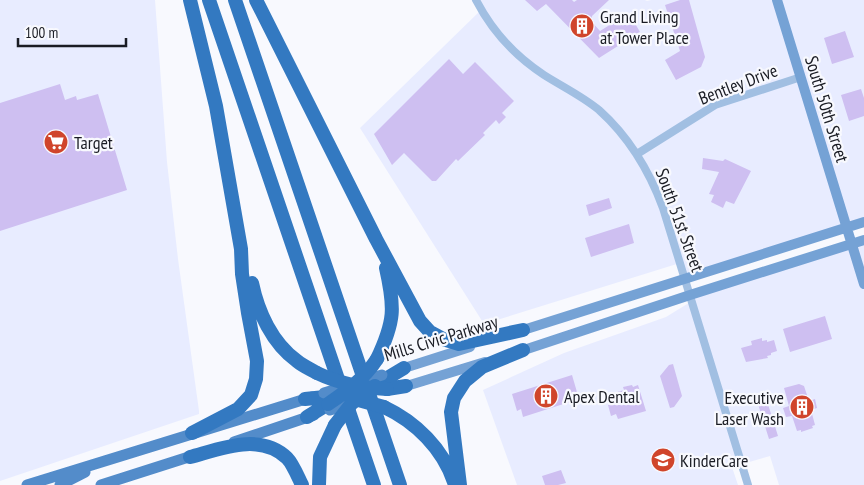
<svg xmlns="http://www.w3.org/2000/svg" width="864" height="485" font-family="'PT Sans Narrow',sans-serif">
<rect width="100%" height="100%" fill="#f8f9fe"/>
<path fill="#e8ecff" d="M0,0h155l12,162 11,97 21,152v3l-199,67z
M476,0h169l2,1 4,-1h213v222l-179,56 -5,-15 -196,61 -124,-196 121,-118z
M864,240v245h-85l-9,-29 -38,11 6,18h-221l-34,-95 81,-37 102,-36 26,-16 -2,-6z"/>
<path fill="#cebff1" d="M525,0h47l2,2 3,-2h32l-17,16 -1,5 9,10 29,-18 11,19 -41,26 -53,-54 -9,7z
M680,0h9l16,57 -4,10 -25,13 -11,-20 15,-9 -15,-46z
M845,31l9,26 -22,7 -8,-26z
M449,59l14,15 12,-12 39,39 -12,12 4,4 -7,7 -3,-4 -13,13 2,2 -27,26 -2,-2 -20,22h-4l-28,-28 -12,12 -18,-31z
M60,84l5,16 11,-4 1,4 21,-6 29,96 -127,41v-128z
M861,89l3,9v18l-15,5 -8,-26z
M703,158l20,3 2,-2 26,12 -17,33 -8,-3 -3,7 -12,-6 3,-7 -5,-1 10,-22 -17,-3z
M609,198l3,10 -23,8 -3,-11z
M629,224l5,19 -43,14 -6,-19z
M825,316l7,23 -42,13 -7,-23z
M762,338v3l5,-1v2l7,-2 3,11 -6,2v2l-4,1 1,2 -22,4 -5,-14 11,-3 -1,-4z
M673,364l9,32 -8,11 -4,1 -10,-32 9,-11z
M572,375l7,24 -56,18 -2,-8 -4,2 -5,-17z
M799,384l5,2 5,15 6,-2 2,9 -6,2 4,15 -3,1 1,2 -12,4v-2l-4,1 -5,-15 -6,1 -3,-9 6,-2 -5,-18z
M632,385l1,2 5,-2 8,26 -28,8 -2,-5 -5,2 -3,-11 5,-1 -1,-3 4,-1 -2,-7 10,-3 -1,-3z
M767,401l11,35 -9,3 -11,-35z
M561,470l5,13 -8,2h-13l-3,-9z"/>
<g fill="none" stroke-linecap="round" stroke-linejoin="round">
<path stroke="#a1bfe2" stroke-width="8" d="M476,0c16,31 39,56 68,75 19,12 38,21 55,35 30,27 50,60 64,98l85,277
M637,154l78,-49 86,-28"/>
<path stroke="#75a2d5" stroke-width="10" d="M777,0l87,284
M517,332l347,-110
M518,352l172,-57 174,-55
M398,370l72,-23
M400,388l85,-26"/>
<path stroke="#538cca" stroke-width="11" d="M234,442l80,-27
M27,485l285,-88
M60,485l25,-13
M101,485l97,-31"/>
<path stroke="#3379c1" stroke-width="14" d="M190,0l26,106 25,143 1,25 6,39 9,48 -1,18 -5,16 -13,14 -46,24
M209,0l165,485
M235,0l165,485
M256,0l120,239 44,82 10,11 13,7 16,5 64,-14
M252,283c6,29 20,60 45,78 6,5 13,8 20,12
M377,359c18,-38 18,-51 9,-91
M384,380l20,-12
M387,389l19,-3
M305,399l20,-2
M384,407c32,15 59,42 70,75
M307,417l21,-13
M190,457c30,-8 70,-25 97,1 6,6 11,19 15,27
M319,485l1,-28 15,-32
M460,485l-9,-73 3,-14 11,-17 17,-14 41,-17"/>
<path stroke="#538cca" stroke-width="11" d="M324,393l58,-18
M330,410l22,-7"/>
<path stroke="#3379c1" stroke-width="14" d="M317,373c23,11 44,15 70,16
M351,398l33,9
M328,404c19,-13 36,-25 49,-45
M335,425l17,-22 23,-17"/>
</g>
<defs>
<symbol id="building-disc" viewBox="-11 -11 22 22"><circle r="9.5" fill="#d0452b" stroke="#f8f9fe"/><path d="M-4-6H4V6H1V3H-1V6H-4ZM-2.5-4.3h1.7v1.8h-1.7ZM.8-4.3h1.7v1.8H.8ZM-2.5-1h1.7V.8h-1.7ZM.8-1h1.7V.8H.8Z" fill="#fff"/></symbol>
<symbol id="supermarket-disc" viewBox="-11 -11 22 22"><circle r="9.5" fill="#d0452b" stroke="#f8f9fe"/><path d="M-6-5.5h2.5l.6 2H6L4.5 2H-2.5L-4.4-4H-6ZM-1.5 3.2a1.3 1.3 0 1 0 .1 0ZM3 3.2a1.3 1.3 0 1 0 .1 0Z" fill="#fff"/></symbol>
<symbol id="school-disc" viewBox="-11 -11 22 22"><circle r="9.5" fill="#d0452b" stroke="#f8f9fe"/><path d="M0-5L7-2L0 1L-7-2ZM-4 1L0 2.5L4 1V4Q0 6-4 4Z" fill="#fff"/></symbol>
</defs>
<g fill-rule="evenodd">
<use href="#building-disc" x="568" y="12" width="28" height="28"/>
<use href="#supermarket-disc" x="42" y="128" width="28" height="28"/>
<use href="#building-disc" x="532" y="382" width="28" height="28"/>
<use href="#building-disc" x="788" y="393" width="28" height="28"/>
<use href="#school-disc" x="649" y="446" width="28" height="28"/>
</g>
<g text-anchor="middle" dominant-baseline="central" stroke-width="4.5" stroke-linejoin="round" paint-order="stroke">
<g font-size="18" fill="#1a1c24" stroke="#f8f9fe" text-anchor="start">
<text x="600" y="16">Grand Living<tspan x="600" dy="21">at Tower Place</tspan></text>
<text x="74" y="142">Target</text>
<text x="564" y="396">Apex Dental</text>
<text x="784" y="397" text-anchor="end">Executive<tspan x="784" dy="21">Laser Wash</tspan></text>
<text x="680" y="460">KinderCare</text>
</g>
<g font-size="18" fill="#1a1c24" stroke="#f8f9fe">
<text transform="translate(738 84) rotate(-21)">Bentley Drive</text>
<text transform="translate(827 109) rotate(73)">South 50th Street</text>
<text transform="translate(680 220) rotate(70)">South 51st Street</text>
<text transform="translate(441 338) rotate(-17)">Mills Civic Parkway</text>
</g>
</g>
<path d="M18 38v8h108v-8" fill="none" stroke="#1a1c24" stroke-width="2.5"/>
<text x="25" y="38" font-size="15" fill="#1a1c24" stroke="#f8f9fe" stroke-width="4" paint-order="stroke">100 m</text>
</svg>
